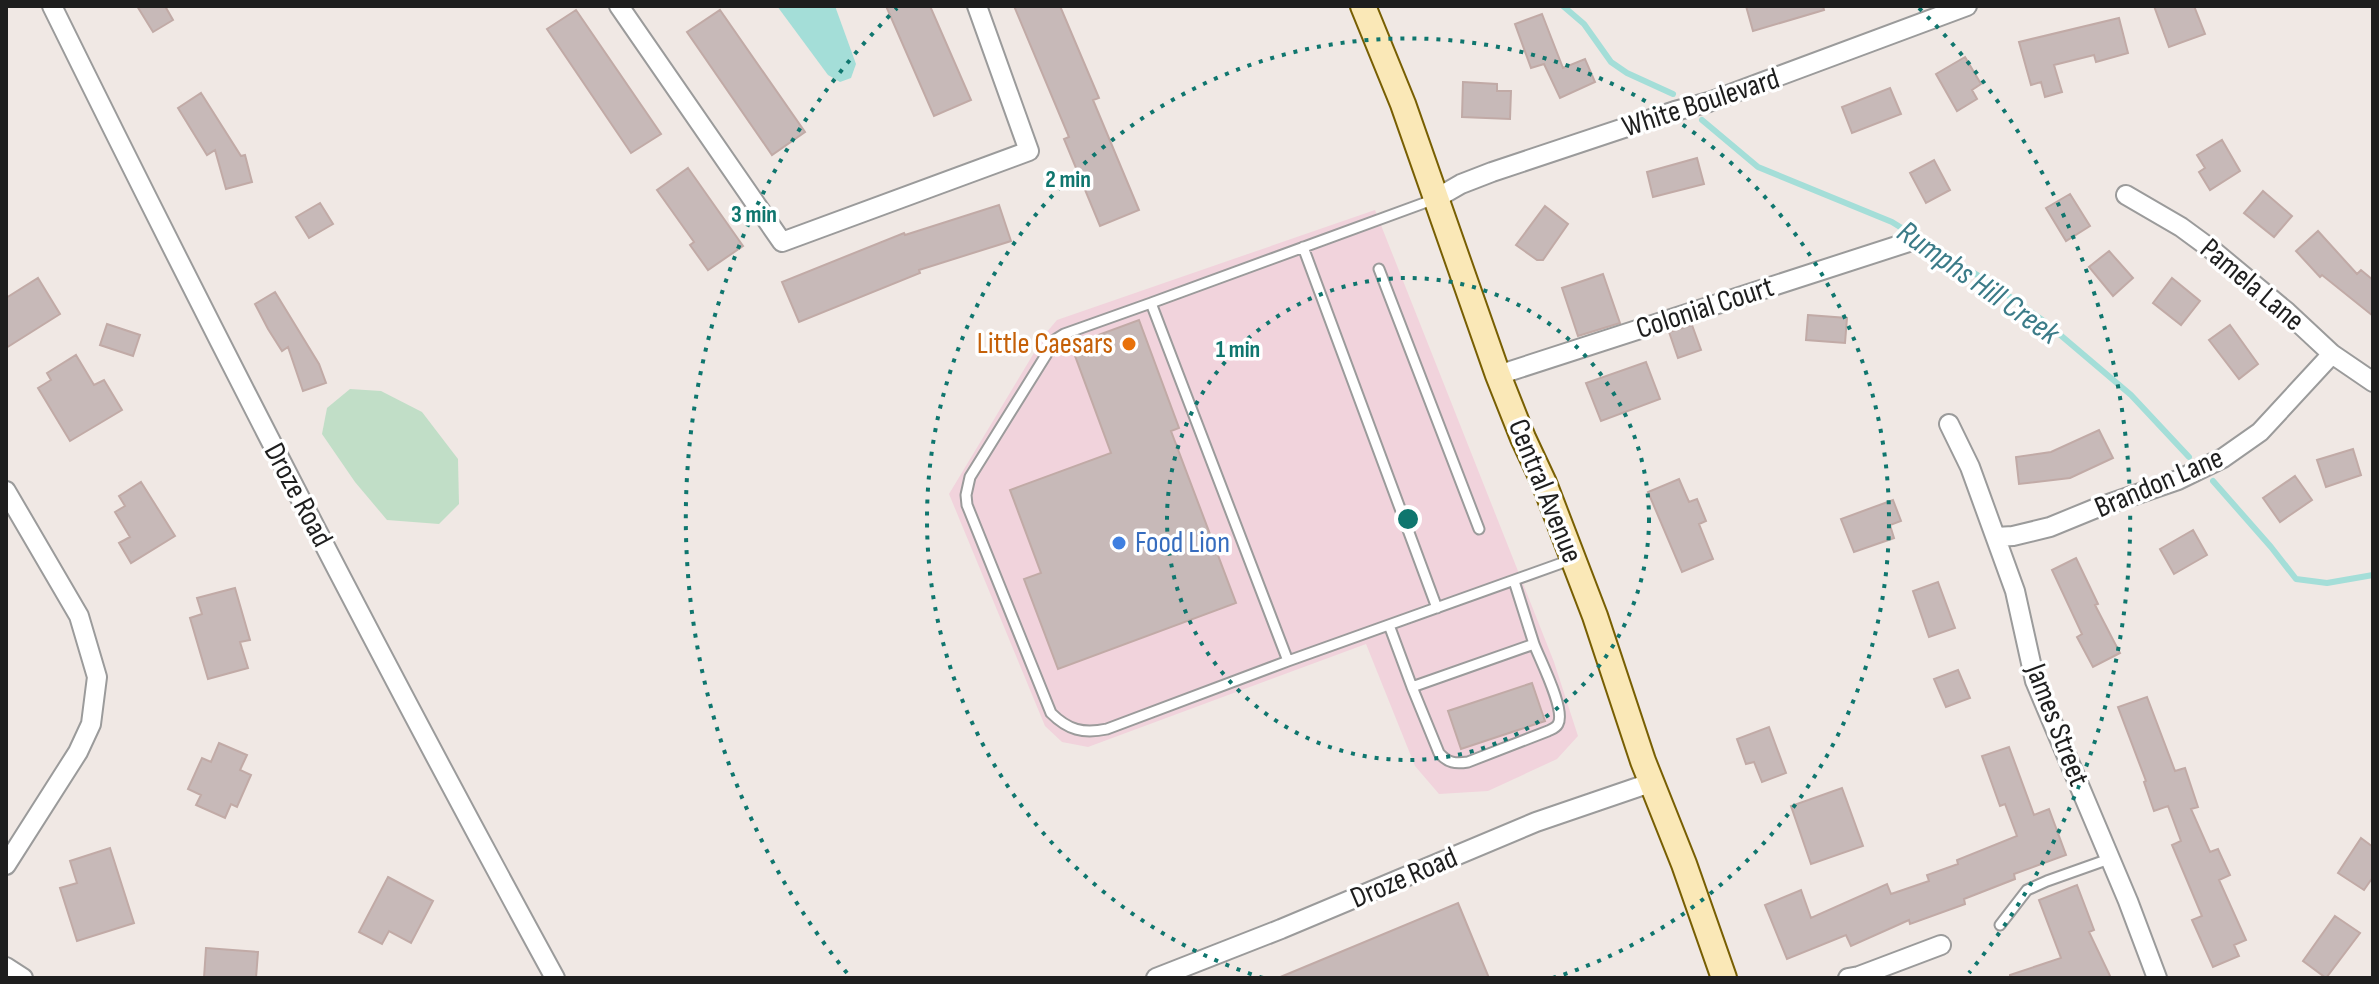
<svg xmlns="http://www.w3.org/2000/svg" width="2379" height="984" font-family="'Sofia Sans Condensed',sans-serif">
<rect width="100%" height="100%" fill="#f0e8e4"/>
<path fill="#f1d3dc" d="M1375,210l179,452 24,74 -21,23 -69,32 -49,3 -24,-28 -49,-122 -278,103 -26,-5 -17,-16 -96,-232 97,-161 11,-13z"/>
<path fill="#c1dec7" d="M350,389l31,2 41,21 36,47 1,45 -20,20 -52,-4 -32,-38 -33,-48 5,-26z"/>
<path fill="#a4ded8" d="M777,6h58l21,58 -5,14 -11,4 -12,-7z"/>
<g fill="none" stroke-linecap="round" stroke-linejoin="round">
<path stroke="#a4ded8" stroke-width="6" d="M1563,6l21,18 27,38 16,11 46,21
M1702,120l56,47 134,55 103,64 50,36 86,73 58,62
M2213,481l58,66 25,32 31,4 46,-8"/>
</g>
<path fill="#c7b9b8" stroke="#c1aaa6" stroke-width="2" d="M137,6h28l8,14 -20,12z
M886,6h44l41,94 -37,16z
M1014,6h46l39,92 -6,2 46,110 -39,16 -36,-87 5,-2z
M1746,6h77l1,4 -71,21z
M2154,6h40l11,28 -36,13z
M576,10l85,124 -30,19 -84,-124z
M720,10l85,122 -33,23 -85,-123z
M1542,14l21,54 22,-9 10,23 -35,16 -16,-34 -13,4 -16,-44z
M2119,18l9,35 -32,9 -2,-7 -40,10 8,27 -17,5 -4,-15 -10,3 -12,-43z
M1965,57l16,27 -9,6 5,9 -20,12 -21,-37z
M1463,82l34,2v7h14l-1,28 -48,-2z
M1890,88l11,26 -49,19 -10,-26z
M201,93l40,63 4,-1 7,27 -26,7 -11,-39 -8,5 -29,-47z
M2222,140l18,31 -30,19 -11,-18 6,-4 -8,-13z
M1697,158l7,26 -51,13 -6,-25z
M1934,160l16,30 -24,13 -16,-30z
M688,168l55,78 -35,24 -18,-25 4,-3 -37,-52z
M2263,191l29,25 -18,21 -30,-24z
M2070,194l20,32 -24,15 -20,-33z
M320,203l13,21 -24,14 -13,-21z
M999,205l12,36 -92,29 1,3 -121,49 -17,-40 122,-49 1,2z
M1545,206l23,18 -25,36h-6l-21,-15z
M2318,231l39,43 4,-4 12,10v36l-51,-41 -2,2 -24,-26z
M2109,251l24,27 -20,18 -24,-29z
M1603,274l17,49 -42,13 -16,-48z
M38,278l22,36 -54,34v-50z
M2172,278l28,23 -19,24 -28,-22z
M275,292l44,72 7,19 -23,8 -15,-44 -6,4 -14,-22 -13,-25z
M1808,315l39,3 -2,25 -39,-3z
M1139,320l40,108 -8,3 65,172 -178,66 -34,-90 17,-6 -31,-83 101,-37 -40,-108z
M107,324l33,11 -7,21 -33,-11z
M1692,325l9,25 -23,8 -9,-26z
M2230,325l28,39 -19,15 -30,-39z
M76,355l18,30 10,-5 18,30 -52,31 -32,-53 13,-8 -4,-7z
M1646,362l14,37 -59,22 -15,-38z
M2099,430l14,28 -43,20 -51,6 -3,-27 35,-5z
M2353,449l8,26 -35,12 -9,-27z
M2295,476l17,24 -32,22 -17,-24z
M1679,479l10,23 8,-3 9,22 -7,3 14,35 -31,13 -34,-80z
M141,482l34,54 -44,27 -12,-20 11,-6 -15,-25 10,-6 -6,-10z
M1893,500l8,21 -11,4 4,13 -40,14 -13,-33z
M2193,530l14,25 -33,19 -14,-25z
M2076,558l22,46 -3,1 25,48 -27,14 -16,-30 5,-3 -30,-64z
M1938,582l17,46 -26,9 -16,-46z
M235,588l15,52 -10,2 8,26 -40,11 -18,-61 12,-4 -5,-16z
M1958,670l12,28 -24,9 -12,-28z
M1532,683l13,38 -84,28 -13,-38z
M2147,697l28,74 10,-3 13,39 -7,2 19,43 8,-3 12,26 -11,5 27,60 -12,5 5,11 -26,11 -21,-47 10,-4 -30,-71 9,-4 -13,-35 -14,5 -10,-29 2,-1 -28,-74z
M1769,727l17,46 -24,9 -8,-20 -8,2 -9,-25z
M219,743l28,12 -7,15 11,5 -14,32 -6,-3 -6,14 -29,-13 5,-10 -13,-6 14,-31 9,4z
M2009,747l25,68 15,-6 17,46 -52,19 1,5 -51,20 1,5 -55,20 -1,-4 -58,26 -5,-11 -59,24 -22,-54 36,-15 10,28 76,-34 4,10 38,-13 -2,-6 31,-11 -1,-4 60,-24 -12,-32 -5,2 -18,-50z
M1842,788l21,58 -52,18 -20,-58z
M2361,838l12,9v30l-9,13 -26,-17z
M110,848l24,75 -57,18 -17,-53 17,-5 -7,-22z
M388,877l45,24 -22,42 -22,-12 -7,13 -23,-12z
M2077,885l17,45 -5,2 22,46h-101v-3l51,-17 -22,-58z
M1458,903l31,75h-211z
M2335,916l25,17 -34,45 -23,-17z
M206,948l52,4 -2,26h-52z"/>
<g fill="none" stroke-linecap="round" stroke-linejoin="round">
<defs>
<path id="lane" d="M1435,199l-284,104 16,42 121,316 285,-102
M1303,247l134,361
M1379,269l100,260
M1151,303l-87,31 -8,5 -86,138 -4,18 1,10 84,208c17,17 32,21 56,16l181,-68
M1389,625l23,62 122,-43 -20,-63
M1412,687l27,66c9,10 16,11 29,9l80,-31c4,-2 8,-3 10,-7 8,-14 -18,-64 -24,-80
M2000,925l27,-35 20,-9 62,-22"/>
<path id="street" d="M52,6c161,327 328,652 503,972
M619,6l163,236 247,-91 -52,-145
M2126,195l55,32 30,22 76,63 45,42 41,28
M1435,199l26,-15 31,-12 183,-61 34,-9 258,-96
M1498,375l414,-134
M1949,424l21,43 45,124 20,90 93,220 29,77
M6,491l73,125 18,61 -6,47 -13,28 -72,113
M1996,537l17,-1 37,-9 44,-18 84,-29 45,-22 37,-26 72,-78
M6,967l17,11
M1156,978l125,-49 255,-107 117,-40
M1848,978l11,-2 82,-31"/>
<path id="secondary" d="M1363,6l40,98 95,271 25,63 21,45 51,133 48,145 41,103 40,114"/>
</defs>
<use href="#lane" stroke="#9b9b9b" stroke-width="13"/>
<use href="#street" stroke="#9b9b9b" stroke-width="22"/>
<use href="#secondary" stroke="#785f03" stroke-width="28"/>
<use href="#lane" stroke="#fff" stroke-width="9"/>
<use href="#street" stroke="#fff" stroke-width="18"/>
<use href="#secondary" stroke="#fae8b7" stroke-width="24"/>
</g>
<g fill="none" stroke="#0f766e" stroke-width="4" stroke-dasharray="4 8">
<circle cx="1408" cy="519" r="241"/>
<path d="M1263 978A481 481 0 1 1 1553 978"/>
<path d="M847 973A722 722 0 0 1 897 8M1919 8A722 722 0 0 1 1969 973"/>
</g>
<circle fill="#e8710a" stroke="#fff" stroke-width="3" cx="1129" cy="344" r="8"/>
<circle fill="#3f7fe0" stroke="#fff" stroke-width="3" cx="1119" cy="543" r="8"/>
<g text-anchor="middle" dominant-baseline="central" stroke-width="7" stroke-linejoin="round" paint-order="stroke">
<g font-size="30" fill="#1e1e1e" stroke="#fff">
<text transform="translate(1701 103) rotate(-18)">White Boulevard</text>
<text transform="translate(2252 285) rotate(40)">Pamela Lane</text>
<text transform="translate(1705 308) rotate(-18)">Colonial Court</text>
<text transform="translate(2159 483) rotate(-23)">Brandon Lane</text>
<text transform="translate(1545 491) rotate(68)">Central Avenue</text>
<text transform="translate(298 495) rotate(62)">Droze Road</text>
<text transform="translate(2057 725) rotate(69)">James Street</text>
<text transform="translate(1404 878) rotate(-23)">Droze Road</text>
</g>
<g font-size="30" fill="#c56008" stroke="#fff" text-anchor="end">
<text x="1113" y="344">Little Caesars</text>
</g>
<g font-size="30" fill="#366cbe" stroke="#fff" text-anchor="start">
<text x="1135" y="543">Food Lion</text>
</g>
<g font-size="32" font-style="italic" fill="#3b7b88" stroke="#fff">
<text transform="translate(1978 283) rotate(35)">Rumphs Hill Creek</text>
</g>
</g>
<circle cx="1408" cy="519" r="12" fill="#0f766e" stroke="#fff" stroke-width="4"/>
<g font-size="24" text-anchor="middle" font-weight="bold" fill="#0f766e" stroke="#fff" stroke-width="7" stroke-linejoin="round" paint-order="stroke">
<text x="1068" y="187">2 min</text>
<text x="754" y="222">3 min</text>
<text x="1238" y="357">1 min</text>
</g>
<rect width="2379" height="984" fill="none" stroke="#1e1e1e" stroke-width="16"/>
</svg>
